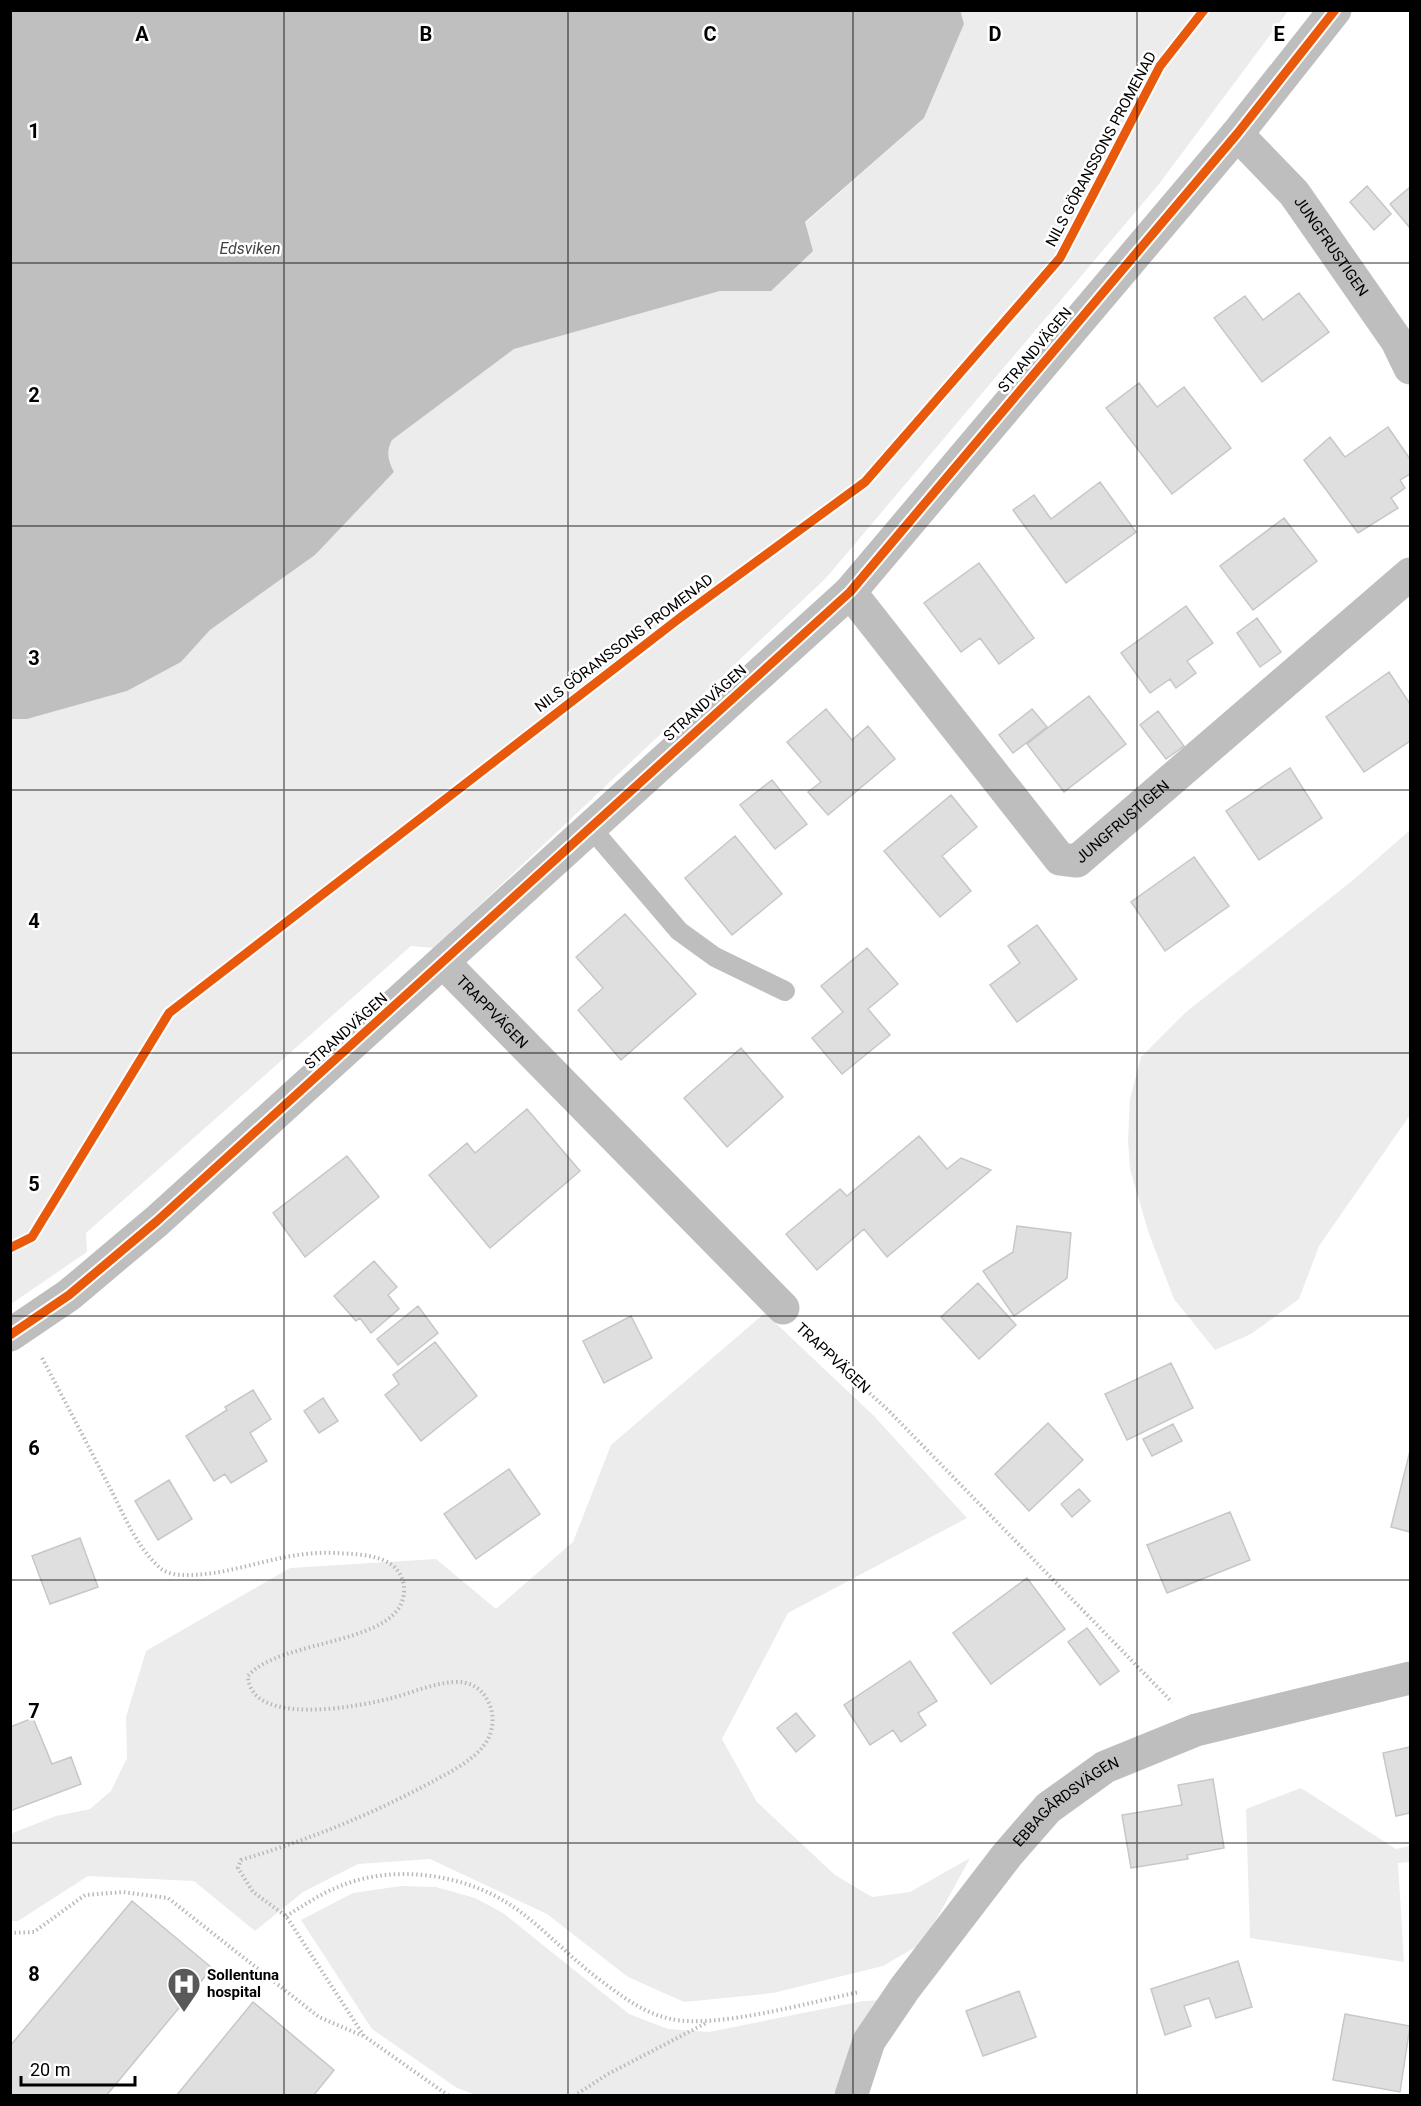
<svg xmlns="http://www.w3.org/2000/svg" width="1421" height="2106" font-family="Roboto,sans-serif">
<rect width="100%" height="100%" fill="#fff"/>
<path fill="#ececec" d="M960,11h328l-129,173 -333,394 -392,370 -23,-2 -325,287 1,19 -76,52v-585h16l100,-28 54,-29 29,-32 105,-75 79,-83c-5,-12 -8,-19 -2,-32l122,-91 206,-58h51l34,-68 119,-105 40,-94z
M1410,830v285l-91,131 -20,53 -48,35 -36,16 -41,-51 -25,-65 -19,-65 -2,-29 2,-41 11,-42 45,-45 166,-131z
M765,1313l109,103 93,102 -179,95 -66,126 35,63 78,73 37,22 38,-5 60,-34 -46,84 -41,24 -110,27 -89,9 -56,-25 -81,-63 -117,-55 -72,5 -55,28 -48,39 -61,-50 -106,-5 -70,45h-7l-1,-87 46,-18 34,-7 21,-18 16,-33 -1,-41 20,-66 144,-83 146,-9 60,50 77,-67 38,-97z
M1301,1788l95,61 14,-3v16l-12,1 6,99 -154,-24 -4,-129z
M401,1886l35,1 39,11 28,15 126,101 39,15 41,3 154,-31 22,-1 -45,95h-364l-19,-7 -85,-59 -71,-109 52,-27z"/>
<path fill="#bfbfbf" d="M11,10h949l4,14 -40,94 -119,104 8,29 -42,40h-51l-206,58 -122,91c-6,12 -4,20 2,32l-79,83 -105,75 -29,32 -54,29 -100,28h-16z"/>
<path fill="#dfdfdf" stroke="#c7c7c7" stroke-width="1.5" d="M1367,186l24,28 -17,16 -24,-28z
M1410,187v41l-20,-24z
M1299,293l30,39 -67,50 -48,-64 31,-22 18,24z
M1139,383l18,24 27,-20 47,61 -59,46 -66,-86z
M1388,427l22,32v15l-10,6 5,8 -14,10 7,10 -40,25 -54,-73 26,-23 15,20z
M1100,482l36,50 -70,51 -53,-73 21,-15 17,24z
M1284,518l33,43 -64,49 -33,-44z
M979,563l55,75 -35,26 -19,-26 -19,14 -37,-49z
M1186,606l27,37 -26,18 9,12 -20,15 -6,-9 -20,14 -29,-40z
M1257,618l24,34 -21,15 -23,-34z
M1389,672l21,32v37l-46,31 -38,-55z
M1089,696l37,48 -62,48 -37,-48z
M826,709l26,31 16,-14 27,33 -67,56 -20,-23 13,-10 -34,-40z
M1032,709l15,18 -34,26 -14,-18z
M1158,711l26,35 -18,13 -26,-34z
M1290,768l32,50 -63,42 -33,-49z
M772,780l35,44 -32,25 -35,-44z
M951,795l26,32 -35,29 29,35 -31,26 -56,-66z
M735,836l47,58 -50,41 -47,-57z
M1194,857l35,49 -64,45 -34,-49z
M625,914l71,80 -75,66 -43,-50 25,-22 -27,-31z
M1037,925l40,54 -60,43 -27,-37 30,-22 -12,-17z
M867,948l31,36 -30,25 22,26 -48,39 -30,-36 31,-26 -22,-26z
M741,1048l42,49 -56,50 -43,-49z
M527,1109l53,62 -90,77 -61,-73 38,-32 8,10z
M919,1136l28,33 14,-11 30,12 -104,87 -23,-28 -47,41 -31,-36 54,-45 7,7z
M347,1156l32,41 -74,60 -32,-44z
M1017,1226l54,7 -4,45 -53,38 -31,-45 30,-19z
M374,1261l23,26 -9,8 11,14 -28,24 -11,-15 -4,3 -22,-25z
M978,1283l38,42 -37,34 -38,-42z
M418,1306l20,27 -40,32 -21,-26z
M631,1316l21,42 -48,25 -21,-42z
M435,1342l42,54 -56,45 -36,-46 14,-11 -6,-9z
M1171,1363l22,45 -66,32 -22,-46z
M253,1390l18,29 -21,14 17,28 -36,22 -6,-9 -11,7 -28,-45 41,-26 -2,-3z
M323,1398l15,23 -19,12 -15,-22z
M1048,1423l35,37 -54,51 -34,-37z
M1173,1424l9,17 -30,15 -9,-17z
M1410,1451v81l-19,-5z
M509,1469l31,45 -64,45 -32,-45z
M169,1480l23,39 -34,21 -23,-39z
M1079,1489l11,12 -18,16 -11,-13z
M1230,1512l20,48 -83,33 -20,-48z
M80,1538l18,49 -48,17 -18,-48z
M1027,1578l38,51 -74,55 -38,-51z
M1087,1628l32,43 -19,14 -32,-43z
M910,1661l27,40 -19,12 8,12 -25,17 -8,-12 -23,15 -26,-40z
M796,1713l19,23 -19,16 -19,-24z
M33,1718l19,46 19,-7 10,27 -71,27v-84z
M1410,1747v66l-14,3 -13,-63z
M1213,1779l11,69 -37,7 1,4 -57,9 -9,-53 60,-10 -4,-20z
M132,1901l80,67 -106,128h-96v-50z
M1238,1961l14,46 -36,11 -7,-20 -25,8 7,20 -26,9 -14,-46z
M1019,1991l17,46 -53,19 -17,-45z
M253,2002l81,68 -21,26h-137z
M1345,2014l65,12 -10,66 -67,-12z"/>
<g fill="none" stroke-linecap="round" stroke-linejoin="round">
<path stroke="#b9b9b9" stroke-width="4" stroke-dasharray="1.5 3" stroke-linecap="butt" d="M806,1336l82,74 284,292
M42,1358c23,43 45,86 67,128 14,27 27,60 50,81 6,6 17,8 25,8 52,1 96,-25 152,-22 16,1 38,1 53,10 9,5 15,16 15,26 2,57 -125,49 -156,87 2,51 108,31 140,23 21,-5 45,-16 66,-17 16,-1 27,6 34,19 7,13 6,30 -3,43 -12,17 -37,29 -55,39 -64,34 -120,56 -189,77l-3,8 15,24 33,24 78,120 85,60
M286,1916c17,-10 34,-22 52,-29 53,-23 123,-14 171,17 31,20 57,50 87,73 23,17 46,36 75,42 46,10 140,-17 188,-27
M10,1933l24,-1 51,-37 38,-3 45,6 151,119 44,19
M574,2096l34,-22 100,-52"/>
<path stroke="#bebebe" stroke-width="20" d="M591,828l88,103 36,26 70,34"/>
<g stroke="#bebebe" stroke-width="33">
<path id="s1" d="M1237,134l57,59 103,148 13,27"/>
<path id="s2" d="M850,592l210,267 17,2 333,-287"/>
<path id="s3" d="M443,962l340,346"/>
<path d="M10,1335l59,-40 88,-74 693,-629 387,-458 98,-124"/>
<path id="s4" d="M851,2096l18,-55 36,-53 102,-133 41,-47 57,-41 91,-37 214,-52"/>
</g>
<defs>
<path id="cycleway" d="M10,1248l22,-11 137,-224 512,-396 184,-135 195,-224 100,-192 44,-56
M10,1335l59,-40 88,-74 693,-629 387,-458 98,-124"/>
</defs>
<use href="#cycleway" stroke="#fff" stroke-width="13"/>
<use href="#cycleway" stroke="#e8590c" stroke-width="9"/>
</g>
<path fill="none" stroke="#000" stroke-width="1.5" stroke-opacity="0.55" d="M284,10v2086M568,10v2086M853,10v2086M1137,10v2086M10,263h1400M10,526h1400M10,790h1400M10,1053h1400M10,1316h1400M10,1580h1400M10,1843h1400"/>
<defs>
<symbol id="hospital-pin" viewBox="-11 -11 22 30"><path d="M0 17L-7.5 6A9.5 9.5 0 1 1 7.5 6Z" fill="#595959" stroke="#fff"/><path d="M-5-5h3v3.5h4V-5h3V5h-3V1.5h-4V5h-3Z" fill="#fff"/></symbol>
</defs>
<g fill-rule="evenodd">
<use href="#hospital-pin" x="165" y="1965" width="38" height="52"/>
</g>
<g text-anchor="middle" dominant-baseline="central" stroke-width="5" stroke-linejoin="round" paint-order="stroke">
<g font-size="15" fill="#000" stroke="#fff">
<text transform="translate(1101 149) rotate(-62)">NILS GÖRANSSONS PROMENAD</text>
<text stroke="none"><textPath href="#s1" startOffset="147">JUNGFRUSTIGEN</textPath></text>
<text transform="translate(1035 350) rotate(-50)">STRANDVÄGEN</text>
<text transform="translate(624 643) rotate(-37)">NILS GÖRANSSONS PROMENAD</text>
<text transform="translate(705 703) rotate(-42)">STRANDVÄGEN</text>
<text stroke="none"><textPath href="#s2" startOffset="417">JUNGFRUSTIGEN</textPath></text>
<text stroke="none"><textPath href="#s3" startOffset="70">TRAPPVÄGEN</textPath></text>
<text transform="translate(346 1031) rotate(-42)">STRANDVÄGEN</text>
<text transform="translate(833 1358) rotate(43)">TRAPPVÄGEN</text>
<text stroke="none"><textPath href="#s4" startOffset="370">EBBAGÅRDSVÄGEN</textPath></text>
</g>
<g font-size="15" font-weight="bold" fill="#000" stroke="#fff" text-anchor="start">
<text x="207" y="1975">Sollentuna<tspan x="207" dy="17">hospital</tspan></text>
</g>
<g font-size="16" font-style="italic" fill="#444" stroke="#fff">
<text x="250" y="248">Edsviken</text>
</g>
</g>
<g font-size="20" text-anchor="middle" font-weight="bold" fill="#000" stroke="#fff" stroke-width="5" stroke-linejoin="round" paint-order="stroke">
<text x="142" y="41">A</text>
<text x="426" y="41">B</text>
<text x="710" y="41">C</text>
<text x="995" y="41">D</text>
<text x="1279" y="41">E</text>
<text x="34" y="138">1</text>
<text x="34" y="402">2</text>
<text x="34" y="665">3</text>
<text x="34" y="928">4</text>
<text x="34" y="1191">5</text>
<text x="34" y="1455">6</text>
<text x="34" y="1718">7</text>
<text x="34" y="1981">8</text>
</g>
<rect width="1421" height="2106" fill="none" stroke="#000000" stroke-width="24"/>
<path d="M21 2076v9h114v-9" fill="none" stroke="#000000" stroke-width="3"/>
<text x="30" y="2076" font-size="18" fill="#000000" stroke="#ffffff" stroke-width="4.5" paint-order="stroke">20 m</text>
</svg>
